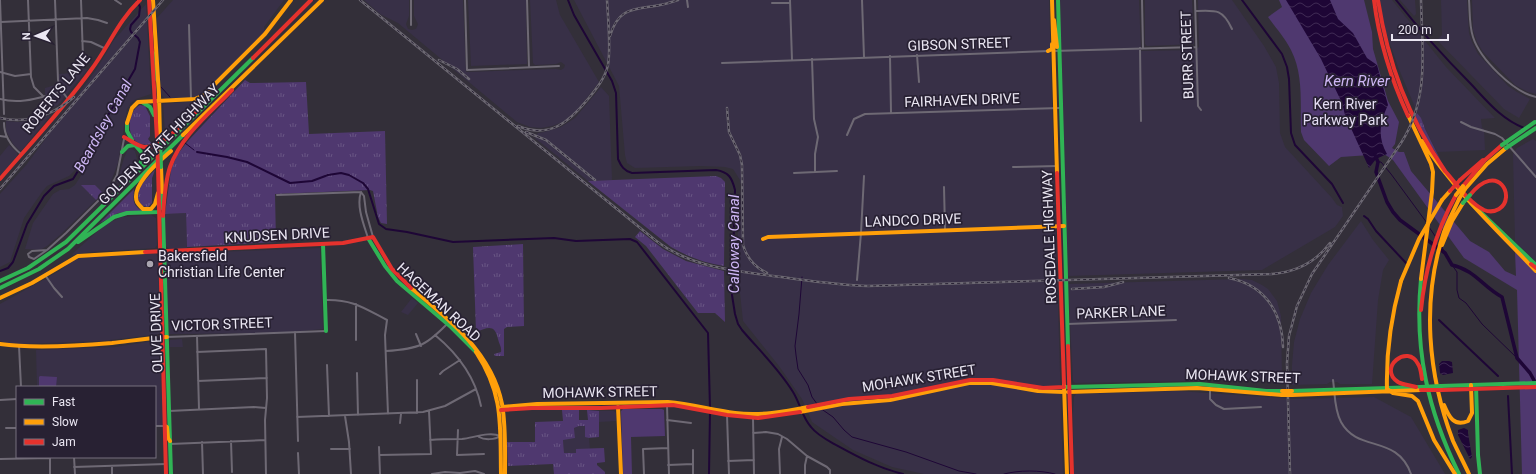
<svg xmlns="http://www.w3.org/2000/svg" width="1536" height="474" font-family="Roboto,sans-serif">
<defs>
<pattern id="grass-tufts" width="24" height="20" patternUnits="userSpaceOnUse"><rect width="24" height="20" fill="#4f386f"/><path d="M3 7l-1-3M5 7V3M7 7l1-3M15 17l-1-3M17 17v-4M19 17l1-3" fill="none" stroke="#685584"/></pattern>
<pattern id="water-waves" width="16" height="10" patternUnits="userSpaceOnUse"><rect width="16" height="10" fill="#1e0636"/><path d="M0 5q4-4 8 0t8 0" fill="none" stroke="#3f2a54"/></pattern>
</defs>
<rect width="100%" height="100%" fill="#332f39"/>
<path fill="#383047" d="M173,0h111l-20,27 1,6 -58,58 -11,6 -31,2 -4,-5 -4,-76z
M364,0h45v16l-3,8 2,5 4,1 4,-1 2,-5 -4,-8v-16h49l3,72 90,-3 5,1 3,-2 1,-3 -4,-3 -5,2 -21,1 -2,-2 -3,-63h26l4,15 39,67 -22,29 -14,11 -11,4 -11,2 -11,-1 -13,-5 -119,-99 -18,-9z
M468,0h58l1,64 -56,2z
M574,0h475l14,474h-139l-32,-7 -39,-17 -41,-28 -10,-23 -23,-33 -36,-45 -5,-47v-42l3,-46 -1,-6 -7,-11 -8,-2 -24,-1 -66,2 -8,-5 -2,-8 -6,-69z
M1060,0h79l2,51 53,-1 5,-3 -1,-47h34l32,46 12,21 3,16 1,50 5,14 47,51 5,7 5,2 1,9 -8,11 -73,43 -194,6z
M1145,0h47l2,44 -47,2 -2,-2z
M1379,0h13l54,67 49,51 -14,1 1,9 2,1 1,21 -48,2 -17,-33 -22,-52 -14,-41z
M1400,0h15l1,14 -2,2z
M1441,0h26l2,33 3,9 6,12 30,32 9,6 13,7 -11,19 -15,-9 -67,-69 5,-5z
M1472,0h64v94l-8,-2 -13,-7 -32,-33 -6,-10 -4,-12z
M146,4l5,90 -15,5 -5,4 -4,6 -9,54 -8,21 -7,9 -8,-8 -13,1 14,14 -36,35 -13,11 -7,4 -15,-1 8,-26 20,-29 7,-4 9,-1 6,-4 7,-11 14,-29 -8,-1 -13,26 -6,6 -22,10 -5,6 -18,26 -14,44 -10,5v-73l27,-30 69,-94 18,-30z
M72,69h16l-30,36 -6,3 -3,-10 -4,-4v-6l14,-4v-10l13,-1z
M601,87l8,9 3,84 -24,1 -53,-43 3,-5 6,-1 17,-5 14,-9z
M197,101l1,4 -25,24 -8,3 -2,-28z
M49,115l1,1 -28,34h-3l-6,-6 -7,-13v-10l14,1 24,-4z
M1533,139l3,2v121l-21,-20 -2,-88 4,-6z
M9,145l8,8v3l-17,20v-20z
M130,148l5,3 2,8 -21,26 8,-27 4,-9z
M186,213l1,40 133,-5 3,81 -41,4 -113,1 -3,-76 3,-3v-6l-3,-3 -1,-32z
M151,215l5,3 1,27 -2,3 -64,4 -18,3 -1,-1 34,-30 16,-7z
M1361,221l12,19 16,20 -6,10 -5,30 -6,84h-32l-3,-2h-7l-3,2 -35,1v-20l2,-23 6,-23 11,-26 17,-28z
M144,254h12l2,3 2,77 -58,7 -83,3 -12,-1 -7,-2v-37l43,-24h3l4,-4 8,-4 15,-12 11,-4z
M1241,279l11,1 10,5 6,4 9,12 4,15 1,64 -70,-2 -10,3 -127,2 -2,-2 -5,-97z
M412,298l6,5 -10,12 -7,-3z
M182,339l1,8h-14l1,-7z
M147,342h13l3,83h-8v-38h-118l-1,-37 79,-3z
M1178,391l116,8 80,-2 37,20 34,57h-371l-1,-61 1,-16 2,-3z
M599,411h15l2,2v8l-17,1z
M585,425v11l4,2 1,11h-14v4l-12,1 -1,-15 12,-1 -1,-10 5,-2z"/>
<path fill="url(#grass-tufts)" d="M245,80l5,3 56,-1 3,52 76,-3 2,93 -6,-1 -3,-6 -5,-26 -3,-1 -95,4 1,48 -89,5 -1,-34 -21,1 6,-44 6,-15 11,-14z
M140,105l5,1 5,10v20l-2,3 4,5c-28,6 -27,-32 -12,-39z
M1417,113l4,5 4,11 16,32 -13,-20 -13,-24z
M155,170l-3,8v25l-4,4 -5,-1c-14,-12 3,-27 12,-36z
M716,176l5,2 4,4 -1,84c-19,-3 -36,-9 -53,-19l-83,-66z
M81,185h14l8,8 -7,7z
M134,189c-1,10 -2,17 9,22l-25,2 -18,10z
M640,231l23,18 23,12 38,10 1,51 -10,-9h-17l-52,-67 -11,-9z
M523,244l1,82 -17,1 -3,2v27h-9l-1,-2 7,-2c1,-5 -2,-8 -3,-13 -3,-15 -10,-12 -22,-7l-3,-85z
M562,410h17v10h9l-1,-10 12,1v26l-10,1 -4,-1v-11h-6l-5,2 1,10 -12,2 1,13h12v-4l28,-1 1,14 -8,1v2l8,7v2h-51l-1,-10 -45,2 -1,-24h28v-20l28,-1z"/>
<path fill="#4f386f" d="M1279,0h85l8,32 1,17 15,52 11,21 -4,22 -3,4 7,4h5l7,19 59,70 19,11 16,19 11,5 -1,-24 21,20v202h-14l-5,-184 -53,-32 -71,-98 -9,-6 -43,3 -12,9 -25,-26 -3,-8c-1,-26 3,-57 -10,-82 -6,-12 -15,-22 -23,-33l14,-10z
M40,376l17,1 -1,10h-17v-10z
M623,409h39l2,1 1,26 -34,1 1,37h-9l-2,-63z"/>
<path fill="url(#water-waves)" d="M1286,0h44l8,19 15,14 14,25 10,7 11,40c-8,17 -11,32 -1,49l-11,5 -7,9 -24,-53 -3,-12 -21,-44z
M1442,361h7l3,1 1,11 -10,2 -3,-2 -1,-9z
M1464,428l4,2v3l4,24 -2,2 -12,-24v-5z"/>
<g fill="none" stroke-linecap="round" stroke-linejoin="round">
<path stroke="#1e0636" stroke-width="1" d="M161,87l9,10
M174,126v2
M185,143l9,7
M1378,162h3l10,12 36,49
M1429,227l6,9
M1442,247l3,6
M1452,265l5,7v18l2,8 7,5 16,21 35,34
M802,277l-3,37 -4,32 1,9 2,14 10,16 4,12 8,11 13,9 11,13 8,7 54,15 53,19 17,3
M1004,474c15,-4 36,-4 51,0"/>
<path stroke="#1e0636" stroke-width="2" d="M568,0l6,15 38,66 4,12 2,66c3,7 6,12 14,14l84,-3c13,2 16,8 19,20l-3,105 3,19 3,10 4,6c17,20 37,39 51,62 7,11 9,25 18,35 6,8 16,13 25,18 22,12 42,23 67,29
M1242,0l40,54 5,13 2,12 2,54 4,12 37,39 11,19
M1396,0c23,29 48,57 74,83 17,18 31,36 54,45
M197,152l30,5 20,5 43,21 22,-2 16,-6 13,-2 8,2 14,8 5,6 11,35 7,5 21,3 46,10 101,-4 22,3 54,-2 7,3 71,91 2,75
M1364,216l4,3 8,12 30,32
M0,271l8,-3 5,-6 14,-38 17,-28 10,-10 19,-7 13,-21 10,-22 39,-67 5,-27 -2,-4 -7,-6 -1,-3 1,-4 8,-9 1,-9 -3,-7
M1439,320l59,56
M1508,396l4,78
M709,474l1,-62"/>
<path stroke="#1e0636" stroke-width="3.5" d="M1375,155l3,7 -2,10 11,30 6,10 7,8 45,33 7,12c23,5 31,22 50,32l15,61 13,15 6,11"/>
<path stroke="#6e6974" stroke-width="2" d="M0,0l4,114
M28,0l3,77 3,10 9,9
M55,0l3,80 3,10 7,9
M81,0l2,57
M115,0l6,4
M411,0v25
M465,0l2,70 92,-4
M527,0l2,67
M687,0l1,7
M790,0l2,60
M862,0l2,57
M1142,0l1,48
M1195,0l3,106 3,4
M1469,0c1,12 0,25 4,37 7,22 40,55 63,60
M772,3h18
M1196,11c20,-1 27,-2 36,18
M1,22l86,-4 11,2 9,3
M189,25l2,74
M82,41l9,1 13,6
M1140,48l1,73
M1053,51l143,-4
M917,55l2,27
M890,56l1,57
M812,59l2,60 4,18 -3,17v18
M722,63l327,-12
M0,72l15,4 16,-2
M0,99c22,6 40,-2 61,-7
M1461,122l10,5 24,7 7,4 34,39
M4,123c0,13 7,23 17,31
M847,135l7,-16 11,-5 195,-6
M0,136l7,1
M1013,167l44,-1
M794,173l43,-2
M944,187l1,43
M361,192l3,4 2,16 7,25
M361,192c-5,14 3,33 7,46
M277,195l84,-3
M47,250l-15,1 -4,3 1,3 5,2 13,-9 19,-17 42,-42 9,-16 7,-36
M45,275l9,13 8,9
M857,280l4,-47 3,-57
M325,300c27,-1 39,8 62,20l-2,15 3,79
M356,304v36
M1067,324l109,-4
M295,332l3,109
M416,334l5,12
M435,335c23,19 40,41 46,71
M197,336l2,73
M167,337l159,-6
M19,346l2,41
M386,351c34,-2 41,-6 64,-30
M197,352l69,-3 1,49 -2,22 1,54
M327,365l2,51
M357,373l1,42
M440,374l3,-3 17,-11
M417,380v33
M1333,380c2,13 1,29 8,42 17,31 56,12 70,52
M198,381l69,-3
M1210,390v9l6,6 8,4 37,-2
M0,400l17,-1
M667,405l2,69
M169,411l85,-4 12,1
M727,415l2,59
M345,416l4,26 2,32
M297,417l126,-5 22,-6 31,-17
M753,418l1,56
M667,420l24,3
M400,423l1,-9
M155,426h10
M6,428h11
M458,430l-1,25 27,-1
M753,433l13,-1 12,2 9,5 20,17 20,11 3,3v4
M479,437c5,3 16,3 21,-1
M430,440c11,-1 22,-1 32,-1 11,-1 28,-8 38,-3
M231,441l1,31
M202,442l1,32
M170,444l95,-4
M379,447l1,27
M331,449h19
M693,450v24
M298,453l1,21
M380,455l51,-1 -2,-43
M74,457l1,17
M0,459l50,-1v16
M728,461l26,-1
M668,465l25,-1
M112,466v8
M74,467l92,-3
M432,474l13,-2 15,1 15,-2 9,3
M644,474l-1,-25 25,-1
M780,474l-1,-25 3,-12
M805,474v-9l2,-9"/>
<path stroke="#30b455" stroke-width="4" d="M1058,0l10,346
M153,53l3,25 2,3
M142,102l8,5 4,8
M127,123v8l5,9
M122,152l6,-6 7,-1 7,8 -1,9 -13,16
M1471,203l65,62
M163,215l8,259
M368,238l17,28 12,15 54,46 25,25
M78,242l36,-25 13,-4 31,-1 2,-3 2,-18
M323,244l3,87
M1421,279c-7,71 7,132 38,195
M0,281l28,-13 38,-26 187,-184
M0,288l39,-19 29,-20 115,-114
M1476,385l2,70 2,19
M1441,386l95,-3
M1067,387l133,-3 66,7h16
M1292,391l128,-4"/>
<path stroke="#ff9f0a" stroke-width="4" d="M153,0l6,95 1,43
M1052,0l5,173
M1054,20l3,27
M1048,51l4,-2v-5
M1408,115l23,49 2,8 -1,20 -11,87
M127,123l5,-15 6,-6 57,-3 9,-4 61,-61 26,-34
M183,135l139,-135
M1422,141c32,49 74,88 114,130
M161,167l1,25
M1465,189l22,-25 19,-16
M158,193l-3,11 -4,5h-8c-2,-2 -5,-5 -6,-7 -7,-17 23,-41 34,-51
M1459,199c-5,11 -11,22 -15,33 -23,69 -16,143 9,209 5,11 11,22 16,33
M1442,200l8,-9
M763,239l5,-2 296,-11
M1442,245l10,-24 11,-18
M1401,281c-10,36 -15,71 -14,108l6,4 19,3 6,5 16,39 21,34
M411,288c38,31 81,65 91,116 4,23 3,47 3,70
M0,298l32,-15 46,-27 67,-4
M0,344c34,5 77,2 112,-1 18,-2 36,-5 55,-6
M476,352c28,43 24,73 25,122
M1064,384l3,90
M1068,392l129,-4 85,7
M1292,395l129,-5
M1444,405c5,12 10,22 24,16l4,-8 -1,-28
M618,407l3,67
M499,409l4,-2 34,-3 131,-2c23,2 44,8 67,11 25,3 49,-1 73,-6
M800,412l42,-8 48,-4 79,-17h22l47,8 26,1
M165,426l2,1 1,11 2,3"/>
<path stroke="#e5322d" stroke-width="4" d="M149,0l8,139
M1374,0c5,41 17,79 34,116
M1378,0c10,64 30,117 67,171
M253,58l58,-58
M124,137c6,3 13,9 20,10 19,2 38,-25 52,-35
M158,168l8,306
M1445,171c12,13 23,31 39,39 5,2 10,2 15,-1 18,-11 -1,-49 -29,-14
M1057,173l7,211
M0,179c31,-36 63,-70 91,-109 18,-24 27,-49 49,-70
M1460,180l23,-20
M1463,186l22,-26 17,-15
M163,216c1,-16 2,-34 7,-49 11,-31 40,-54 62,-77
M145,252l198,-9 30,-6 19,32 19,19
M1531,264l5,4
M1421,310c4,-41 15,-79 35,-115
M1068,346l4,128
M1416,387c-6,-2 -13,-2 -18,-5 -21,-14 10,-39 20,-18 3,4 3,10 4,15
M1442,390l94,-3
M808,407l41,-8 43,-3 78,-16h23l50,8 21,-1
M501,410l31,-2h69l72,-3 54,10 31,3 42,-6"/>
<defs>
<path id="rail" d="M360,0l295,240c35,27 76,30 118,36 32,4 63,9 95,10l404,-12c24,-2 44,-12 58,-31
M610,36c9,-30 25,-26 50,-31 6,-1 12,-3 18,-5
M439,60l18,9 12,10
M727,108l2,24 11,23 2,10 1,80c4,13 11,22 24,28
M0,118c28,6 53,-3 74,-21
M518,126c32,13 51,-4 70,-27 9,-11 17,-21 20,-34 3,-17 0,-47 -1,-65
M526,132l20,8 49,40
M0,189l163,-189
M1229,278c35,7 53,33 54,69
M1072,289l32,-2 19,-5
M1290,474l-3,-111 2,-27 8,-30 15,-32 89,-131c29,-45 21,-93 20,-143"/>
</defs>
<use href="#rail" stroke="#6c6872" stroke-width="2.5"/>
<use href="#rail" stroke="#282133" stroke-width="1" stroke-dasharray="3" stroke-linecap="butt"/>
<path stroke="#30b455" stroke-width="4" d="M160,138l1,29
M1502,145l33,-23
M1506,148l30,-20
M1463,203l7,-8
M1420,387l21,-1"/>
<path stroke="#ff9f0a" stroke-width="4" d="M1456,195l7,-9
M1459,199l6,-10
M1401,281l18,-42 23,-39
M1282,391h10
M1282,395h10"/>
<path stroke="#e5322d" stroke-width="4" d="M157,139l1,29
M1450,191l10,-11
M1421,390h21"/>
</g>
<circle fill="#aaa6b1" stroke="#282133" stroke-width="1.5" cx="150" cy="264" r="4"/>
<g text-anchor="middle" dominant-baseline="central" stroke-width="3.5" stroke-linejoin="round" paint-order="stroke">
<g font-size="14" fill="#eae6f2" stroke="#282133">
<text transform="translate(959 44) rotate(-2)">GIBSON STREET</text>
<text transform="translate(1187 55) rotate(-92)">BURR STREET</text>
<text transform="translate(56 93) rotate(-51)">ROBERTS LANE</text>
<text transform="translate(962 100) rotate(-2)">FAIRHAVEN DRIVE</text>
<text transform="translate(159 144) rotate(-45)">GOLDEN STATE HIGHWAY</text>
<text transform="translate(913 220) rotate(-2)">LANDCO DRIVE</text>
<text transform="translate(277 235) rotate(-3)">KNUDSEN DRIVE</text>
<text transform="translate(1049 237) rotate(-92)">ROSEDALE HIGHWAY</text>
<text transform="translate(439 302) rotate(43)">HAGEMAN ROAD</text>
<text transform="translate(1121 312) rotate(-2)">PARKER LANE</text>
<text transform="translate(222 324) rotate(-2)">VICTOR STREET</text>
<text transform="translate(156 333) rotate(-92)">OLIVE DRIVE</text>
<text transform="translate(1243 376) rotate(2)">MOHAWK STREET</text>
<text transform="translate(919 378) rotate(-9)">MOHAWK STREET</text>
<text transform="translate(600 392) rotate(-1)">MOHAWK STREET</text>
</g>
<g font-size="14" fill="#e4ddf3" stroke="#282133">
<text x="1345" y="104">Kern River<tspan x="1345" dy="16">Parkway Park</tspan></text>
</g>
<g font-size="14" fill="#eae6f2" stroke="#282133" text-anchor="start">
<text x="158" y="256">Bakersfield<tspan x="158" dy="16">Christian Life Center</tspan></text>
</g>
<g font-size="15" font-style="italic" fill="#ceb7f5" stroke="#282133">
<text x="1357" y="81">Kern River</text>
<text transform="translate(103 126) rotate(-61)">Beardsley Canal</text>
<text transform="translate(734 244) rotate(-90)">Calloway Canal</text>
</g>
</g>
<rect x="16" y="386" width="140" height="72" fill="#282133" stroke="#76707f"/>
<rect x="24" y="399" width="20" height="6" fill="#30b455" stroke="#76707f"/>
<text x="52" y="406" font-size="12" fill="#eae6f2">Fast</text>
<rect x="24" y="419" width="20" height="6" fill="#ff9f0a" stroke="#76707f"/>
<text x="52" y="426" font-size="12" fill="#eae6f2">Slow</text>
<rect x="24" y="439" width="20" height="6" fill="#e5322d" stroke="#76707f"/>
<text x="52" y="446" font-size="12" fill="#eae6f2">Jam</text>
<g transform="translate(36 36) rotate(268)" stroke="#282133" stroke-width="3" paint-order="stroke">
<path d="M0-3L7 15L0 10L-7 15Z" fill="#eae6f2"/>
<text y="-6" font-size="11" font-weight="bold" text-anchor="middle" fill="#eae6f2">N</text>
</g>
<path d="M1392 34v6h56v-6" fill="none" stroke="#eae6f2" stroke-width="2"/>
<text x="1398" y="34" font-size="12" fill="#eae6f2" stroke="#282133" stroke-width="3" paint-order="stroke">200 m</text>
</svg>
